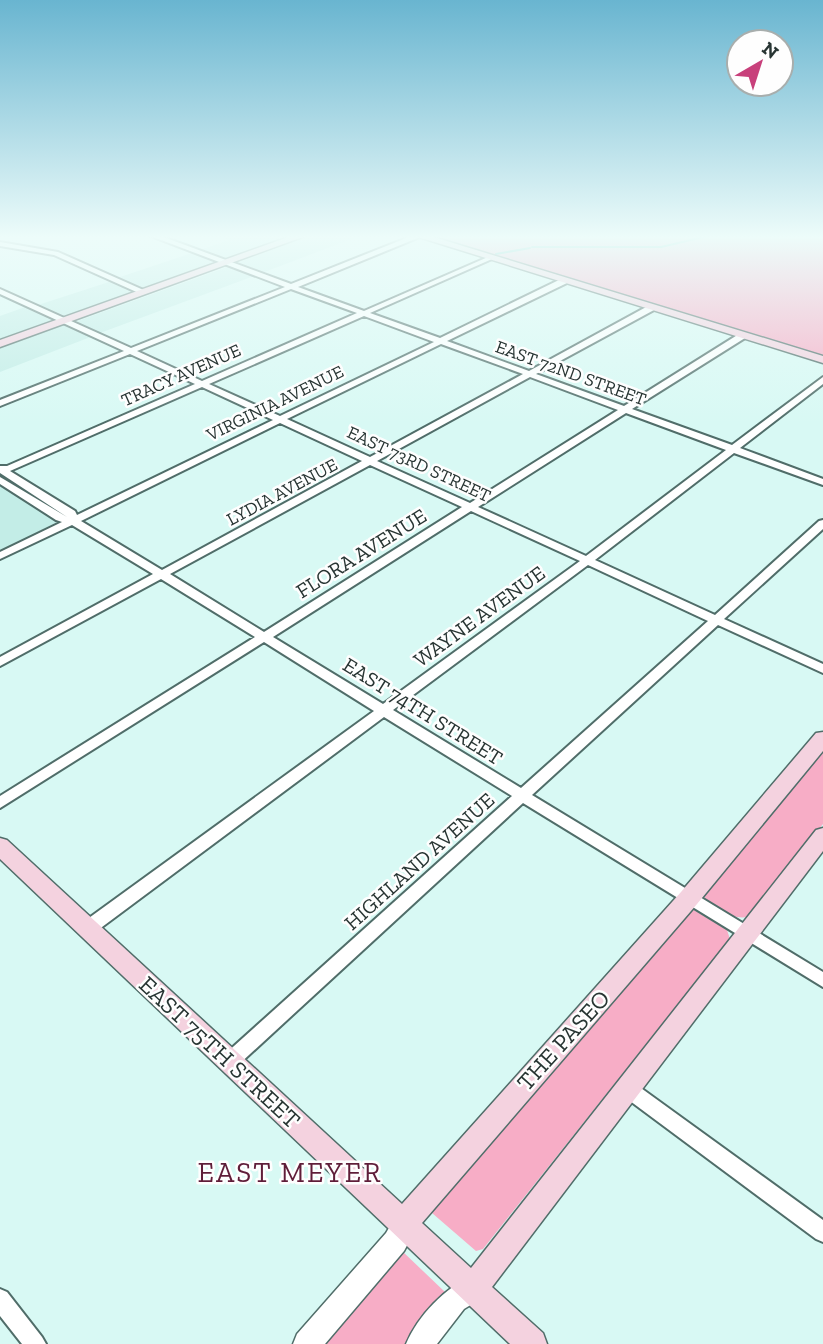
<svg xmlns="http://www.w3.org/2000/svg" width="823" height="1344" font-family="'Zilla Slab',serif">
<rect width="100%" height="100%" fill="#d8f9f4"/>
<path fill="#c3ede7" d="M226,235h53l6,2 -61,22 -27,-8 32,-11 -7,-3z
M312,235h50l-103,39 -25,-10z
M192,253l24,9 -73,26 -26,-10z
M230,266l24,10 -154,57 -25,-11z
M112,281l22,10 -68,25 -28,-11z
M28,306l25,14 -53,19v-23z
M63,325l30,11 -93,36v-25z
M0,482l60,38v1l-60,30z"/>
<path fill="#f7adc6" d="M424,235h399v121z
M823,747v77l-76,93c-15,3 -33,-10 -44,-21z
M694,910l33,20 3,9 -247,310 -7,2 -44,-38v-7l252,-295z
M401,1250l44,42 -35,52h-95z"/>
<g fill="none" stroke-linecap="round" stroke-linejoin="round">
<path stroke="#4ab7ab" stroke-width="2" d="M532,247h129l51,-12
M496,254l34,-6"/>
<defs>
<path id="minor" d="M148,235h10l133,49 123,-49h7l-1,2 -122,50 66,24 124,-54h4v2l-122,54 70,25 121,-59h6v4l-120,58 82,30 119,-65h6v4l-118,64 88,32 115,-72h6v4l-113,71 100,36 91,-68v7l-83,64 83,31v6l-89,-32 -139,107 120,55 104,-94 4,-1v9l-99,90 99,45v9l-105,-48 -186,170 291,177v15l-300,-184 -287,264 -6,2 -6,-2 -3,-6 3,-6 288,-259 -128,-79 -290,216 -6,1 -6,-1 -2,-5 2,-5 292,-212 -110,-69 -264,166v-12l255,-159 -94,-58 -161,87v-9l153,-83 -81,-49 -72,34v-7l62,-30 -6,-2 -56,-36v-7l67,40 -67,-44v-7h7l188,-82 -65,-30 -130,52v-6l124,-49 -124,-57v-5l131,59 154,-61zM291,289l66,24 -155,68 -65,-30zM364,316l70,26 -154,74 -71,-32zM441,344l82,30 -153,83 -83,-38zM530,377l88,33 -148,93 -93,-42zM202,387l71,33 -196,95 -2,-4 -65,-40zM626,413l100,37 -140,106 -108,-49zM280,423l82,38 -200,109 -81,-49zM370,465l92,42 -198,125 -94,-58zM471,511l109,50 -197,143 -110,-67zM588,565l120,56 -187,167 -128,-78z
M0,242l58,10 90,40 -7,2 -87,-39 -54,-9z
M628,1081l6,2 189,137v22l-7,-3 -194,-144 -3,-6 3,-6z
M0,1289l7,3 35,45 4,7h-24l-22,-28z"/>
<path id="tertiary" d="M406,1210l9,4 4,9 -15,28 -79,93h-32l4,-10 89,-101 11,-19z
M473,1276l9,4 4,9 -4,9 -18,11 -27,35h-31c12,-28 39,-57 67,-68z"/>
<path id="secondary" d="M294,235h14l-308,112v-7z
M412,235h15l396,121v7z
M823,732v19l-126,153 -275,319 49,45 345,-438 7,-2v23l-331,436 51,46 4,11h-37l-510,-485v-21l7,2 395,364 279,-312 135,-159z"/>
</defs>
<use href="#minor" stroke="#506d69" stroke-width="4"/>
<use href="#tertiary" stroke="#506d69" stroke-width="3"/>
<use href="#secondary" stroke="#506d69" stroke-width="3"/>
<use href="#minor" fill="#fff" fill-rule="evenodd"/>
<use href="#tertiary" fill="#fff" fill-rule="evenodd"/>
<use href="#secondary" fill="#f4d2df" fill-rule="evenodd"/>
</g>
<linearGradient id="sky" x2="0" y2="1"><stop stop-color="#69b5d0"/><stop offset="0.56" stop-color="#edfcfa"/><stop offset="1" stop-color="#edfcfa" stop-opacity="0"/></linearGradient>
<rect width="823" height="423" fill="url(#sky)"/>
<g text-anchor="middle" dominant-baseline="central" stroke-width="5" stroke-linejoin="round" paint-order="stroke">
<g font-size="18" fill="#283533" stroke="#fefefe">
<text transform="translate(571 373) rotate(20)">EAST 72ND STREET</text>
<text transform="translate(181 375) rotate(-24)">TRACY AVENUE</text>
<text transform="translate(275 403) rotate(-26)">VIRGINIA AVENUE</text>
<text transform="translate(419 464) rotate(25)">EAST 73RD STREET</text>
<text transform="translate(282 492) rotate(-28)">LYDIA AVENUE</text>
</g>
<g font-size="21" fill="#283533" stroke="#fefefe">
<text transform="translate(361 553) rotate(-32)">FLORA AVENUE</text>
<text transform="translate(479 616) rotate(-36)">WAYNE AVENUE</text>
<text transform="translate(423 711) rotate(32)">EAST 74TH STREET</text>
<text transform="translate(419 861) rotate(-42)">HIGHLAND AVENUE</text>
</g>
<g font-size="24" fill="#283533" stroke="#fefefe">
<text transform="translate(563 1040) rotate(-48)">THE PASEO</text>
<text transform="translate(220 1052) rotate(43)">EAST 75TH STREET</text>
</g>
<g font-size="28" letter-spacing="2" fill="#5f1d39" stroke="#fefefe">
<text x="290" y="1172">EAST MEYER</text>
</g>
</g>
<g transform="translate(760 63) rotate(39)"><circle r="33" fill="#fefefe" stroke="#a8aead" stroke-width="2"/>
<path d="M0-5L12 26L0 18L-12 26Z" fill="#c8407b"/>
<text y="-10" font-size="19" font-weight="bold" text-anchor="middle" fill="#283533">N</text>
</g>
</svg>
